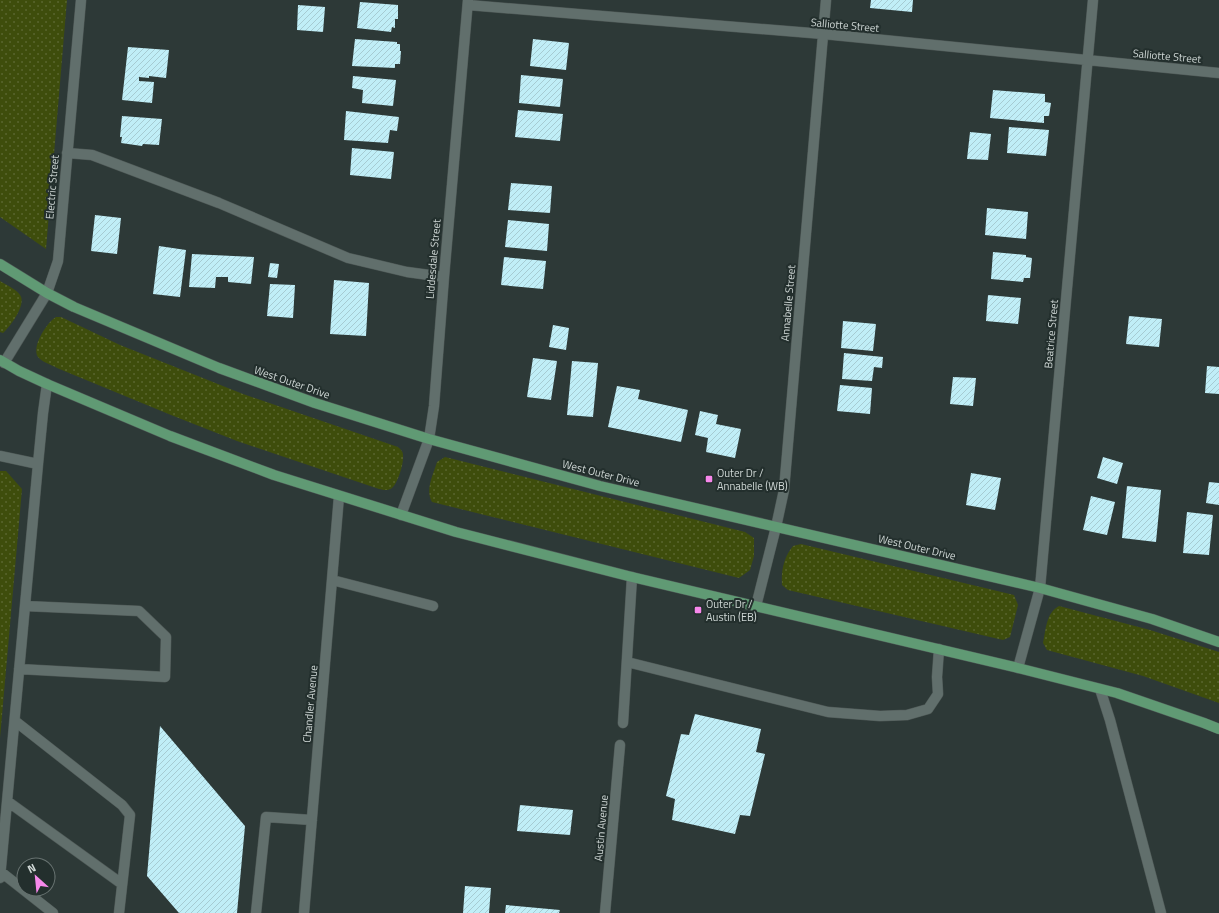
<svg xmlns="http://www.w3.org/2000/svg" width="1219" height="913" font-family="'Titillium Web',sans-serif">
<defs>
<pattern id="grass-dots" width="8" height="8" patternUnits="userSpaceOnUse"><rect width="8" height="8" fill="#3e4d0c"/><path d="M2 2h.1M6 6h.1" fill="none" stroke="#59662f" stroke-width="1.8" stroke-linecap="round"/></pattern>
<pattern id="building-hatch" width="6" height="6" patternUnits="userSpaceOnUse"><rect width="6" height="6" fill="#c0eef7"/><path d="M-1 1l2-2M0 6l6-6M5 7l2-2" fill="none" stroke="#a6cbd2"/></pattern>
</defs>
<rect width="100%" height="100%" fill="#2d3937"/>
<path fill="url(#grass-dots)" d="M0,0h67l-21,249 -46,-32z
M0,281c6,4 16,8 20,14 7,9 -10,32 -17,38l-3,-1z
M56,317h5l59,28 123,49 155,53c2,2 5,4 5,8 1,8 -5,28 -11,33 -4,3 -8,2 -13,1l-142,-48 -66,-26 -114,-47c-5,-3 -15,-6 -19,-11 -7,-10 9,-35 18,-40z
M445,457l300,75 9,6v18l-4,14 -11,8 -307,-76c-7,-12 1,-27 5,-40z
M0,471h6l16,18 -22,249z
M801,544l213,51 4,10 -8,32 -7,3 -215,-50 -6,-5c-1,-15 2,-28 11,-39z
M1059,606l91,24 69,22v51l-76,-27 -96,-26 -4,-7c3,-14 3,-30 16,-37z"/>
<path fill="url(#building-hatch)" d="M871,0h42l-1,12 -42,-4z
M360,2l38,3v14h-3v9l-3,-1 -1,5 -34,-4z
M298,5l27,2 -2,25 -26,-2z
M355,39l42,3v2h3v7h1l-1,13h-5v4l-43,-2z
M533,39l36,4 -3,27 -36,-4z
M128,47l41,3 -3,28 -17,-2v2l-10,-1v4l15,1 -2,21 -30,-3z
M521,75l42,4 -3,28 -41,-4z
M353,76l43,4 -3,26 -31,-3 1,-13 -11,-2z
M993,90l52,4v8l6,1 -2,13h-5v7l-54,-5z
M518,110l45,4 -3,27 -45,-4z
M346,111l53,6 -2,14 -7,-1 -2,13 -44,-3z
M122,116l40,3 -3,26 -16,-1 -1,2 -21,-3 1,-6h-2z
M1009,127l40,3 -3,26 -39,-3z
M970,132l21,2 -3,26 -21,-1z
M352,148l42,4 -3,27 -41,-4z
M511,183l41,3 -2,27 -42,-3z
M987,208l41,4 -2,27 -41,-4z
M95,215l26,3 -4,36 -26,-3z
M508,220l41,4 -2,27 -42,-4z
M159,246l27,4 -6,47 -27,-3z
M993,252l33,3v2l6,1 -2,20h-6l-1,4 -32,-3z
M192,254l62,3 -3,27 -23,-2v-5h-12l-1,11 -26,-1z
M504,257l42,4 -3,28 -42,-4z
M270,263l9,1 -2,14 -9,-1z
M334,280l35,3 -3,53 -36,-2z
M270,284l25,1 -2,33 -26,-2z
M988,295l33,3 -3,26 -32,-3z
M1129,316l33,3 -3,28 -33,-3z
M843,321l33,3 -3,27 -32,-3z
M553,325l16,3 -3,22 -17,-3z
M844,353l39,4 -1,11 -8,-1 -2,14 -30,-2z
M533,358l24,3 -6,39 -24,-3z
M572,361l26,2 -5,54 -26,-2z
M1207,366l12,1v27l-14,-1z
M953,377l23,1 -3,28 -23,-2z
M840,385l32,3 -2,26 -33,-3z
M617,386l23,4 -2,9 50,11 -7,32 -73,-15z
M700,411l18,4 -2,9 25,5 -6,29 -29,-6 2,-14 -13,-3z
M1103,457l20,6 -6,21 -20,-6z
M971,473l30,5 -6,32 -29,-5z
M1209,482l10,1v22l-13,-2z
M1127,486l34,4 -5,52 -34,-4z
M1091,496l24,6 -8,33 -24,-5z
M1187,512l26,3 -4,40 -26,-2z
M695,714l66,15 -5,23 9,2 -15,62 -10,-1 -5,19 -63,-14 3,-21 -9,-3 15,-62 8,1z
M160,726l85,100 -8,87h-58l-32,-37z
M520,805l53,5 -3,25 -53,-4z
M465,886l26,2 -2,25h-26z
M506,905l54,5 -1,3h-54z"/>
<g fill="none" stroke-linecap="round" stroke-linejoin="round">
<defs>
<path id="minor" d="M468,5l355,29 396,39
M67,153l25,2 127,48 129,55 59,14 37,5
M4,363l43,-70 11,-32 23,-261
M0,456l38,8
M401,515l28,-76 5,-33 10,-129 24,-277
M332,580l101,26
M756,606l20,-79 8,-37 42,-490
M627,662l201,50 52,4 27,-1 21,-6 10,-15 -1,-17 2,-28
M1018,668l22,-80 53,-588
M19,669l146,8 1,-40 -27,-26 -114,-5
M1100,689l10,31 51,193
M15,721l107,84 8,10 -11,98
M623,723l9,-146
M7,801l115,83
M1,872l52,41
M0,878l38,-414 5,-51 4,-29
M256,913l10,-96 46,3
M304,913l35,-417
M605,913l15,-168"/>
<path id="major" d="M0,264l47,29 27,14 145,61 96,35 114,36 171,47 440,102 112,31 67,23
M0,360l19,11 28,13 123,52 104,39 182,57 176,45 386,91 99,25 87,30 15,6"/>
</defs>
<use href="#minor" stroke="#4d5755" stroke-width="11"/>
<use href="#major" stroke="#4d5755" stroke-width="11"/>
<use href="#minor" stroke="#616f6c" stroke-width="10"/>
<use href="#major" stroke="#609a74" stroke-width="10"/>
</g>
<g fill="#f788eb" stroke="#232f2d" stroke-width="1.5">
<rect x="705" y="475" width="8" height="8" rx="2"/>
<rect x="694" y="606" width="8" height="8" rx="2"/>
</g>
<g text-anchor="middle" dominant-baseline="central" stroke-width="4" stroke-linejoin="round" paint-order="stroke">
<g font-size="11" fill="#d0d8d6" stroke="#232f2d">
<text transform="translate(845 25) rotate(5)">Salliotte Street</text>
<text transform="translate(1167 56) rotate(5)">Salliotte Street</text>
<text transform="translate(52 187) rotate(-85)">Electric Street</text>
<text transform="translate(433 259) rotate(-85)">Liddesdale Street</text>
<text transform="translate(788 303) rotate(-85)">Annabelle Street</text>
<text transform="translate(1051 334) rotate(-85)">Beatrice Street</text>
<text transform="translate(292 382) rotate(19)">West Outer Drive</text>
<text transform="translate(601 473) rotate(14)">West Outer Drive</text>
<text transform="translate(917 547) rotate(13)">West Outer Drive</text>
<text transform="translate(310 704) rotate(-85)">Chandler Avenue</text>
<text transform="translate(601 828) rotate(-85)">Austin Avenue</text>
</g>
<g font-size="11" fill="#d0d8d6" stroke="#232f2d" text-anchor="start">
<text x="717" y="473">Outer Dr /<tspan x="717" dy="13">Annabelle (WB)</tspan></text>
<text x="706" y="604">Outer Dr /<tspan x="706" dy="13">Austin (EB)</tspan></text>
</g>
</g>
<g transform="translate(36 877) rotate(333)"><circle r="19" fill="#232f2d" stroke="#687371"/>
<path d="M0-3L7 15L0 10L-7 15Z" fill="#f788eb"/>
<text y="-6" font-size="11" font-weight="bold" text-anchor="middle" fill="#d0d8d6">N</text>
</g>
</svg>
